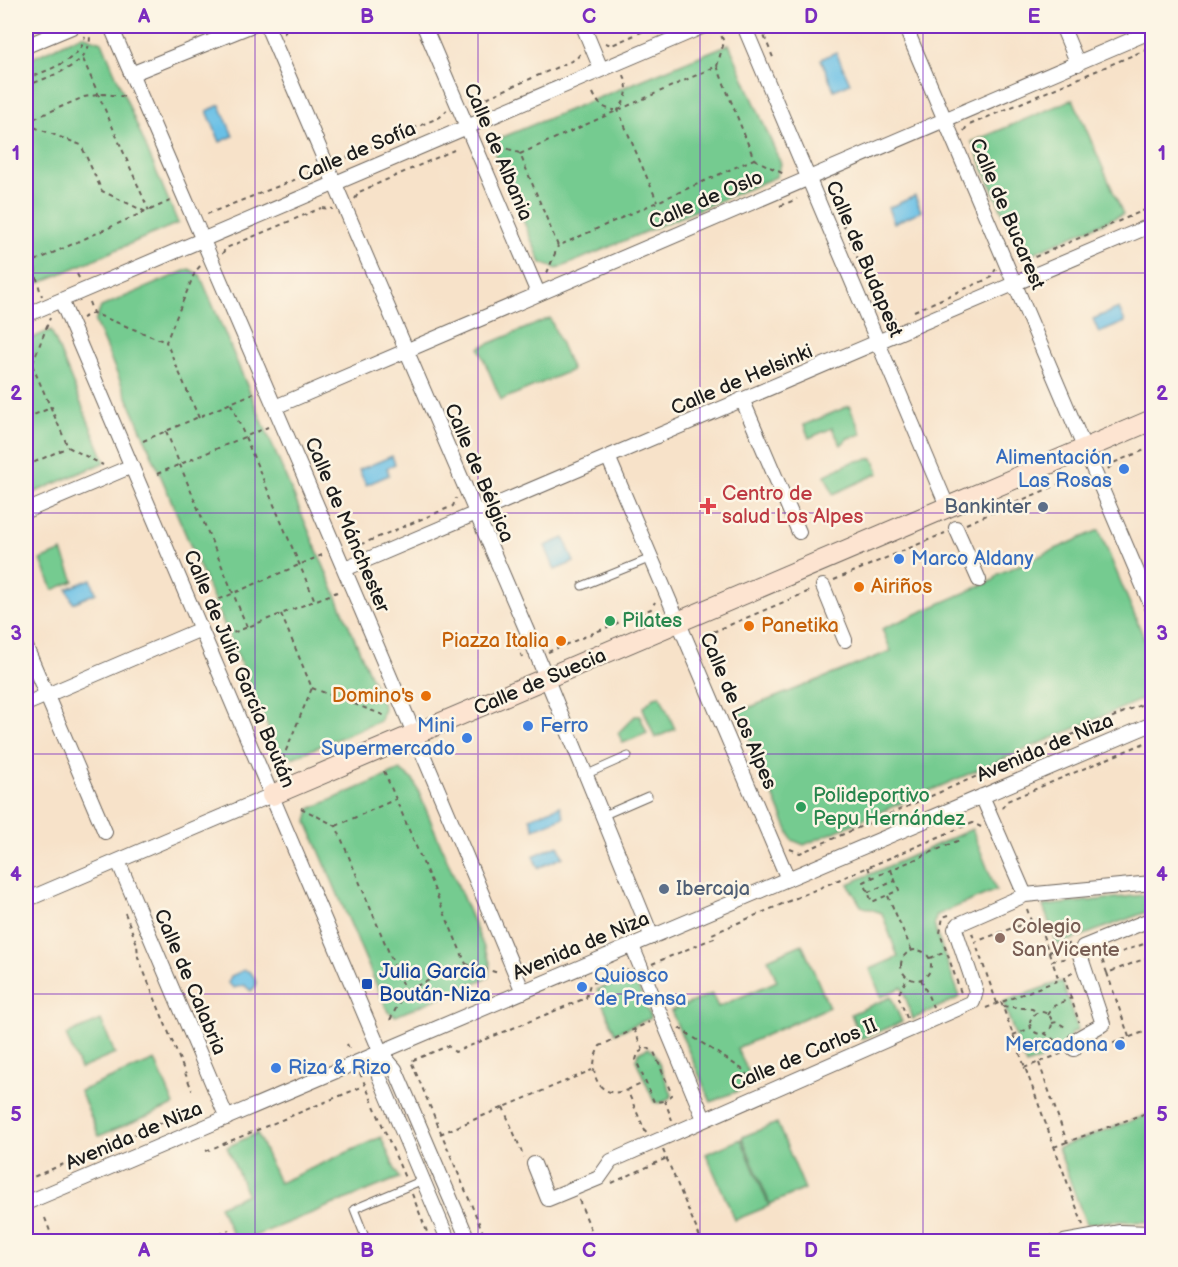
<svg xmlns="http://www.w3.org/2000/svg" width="1178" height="1267" font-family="'Balsamiq Sans',sans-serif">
<rect width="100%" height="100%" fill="#fcf5e5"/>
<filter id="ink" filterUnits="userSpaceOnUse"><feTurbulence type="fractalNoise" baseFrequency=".0167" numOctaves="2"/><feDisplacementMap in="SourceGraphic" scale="12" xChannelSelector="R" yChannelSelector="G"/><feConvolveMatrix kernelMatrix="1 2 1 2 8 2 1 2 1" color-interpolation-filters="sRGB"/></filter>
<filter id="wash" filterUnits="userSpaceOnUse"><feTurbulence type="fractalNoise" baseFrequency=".008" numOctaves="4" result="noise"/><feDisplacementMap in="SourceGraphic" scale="24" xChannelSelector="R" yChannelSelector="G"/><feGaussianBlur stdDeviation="1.35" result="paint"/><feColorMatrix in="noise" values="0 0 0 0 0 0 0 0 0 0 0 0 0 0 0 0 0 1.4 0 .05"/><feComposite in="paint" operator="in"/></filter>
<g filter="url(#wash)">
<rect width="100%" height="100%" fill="#f7e2c9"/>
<path fill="#74cb90" stroke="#487456" stroke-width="1.5" d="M82,35l20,7 76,181 -150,65 -2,-32v-195z
M729,44l52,120 -5,13 -219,92 -16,-6 -47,-112 4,-12z
M1073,99l50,115 -92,40 -12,-4 -47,-108z
M189,269l11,6 184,433 -4,13 -88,37 -13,-5 -184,-431 6,-15z
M550,318l22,52 -71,30 -22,-52z
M51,330l54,132 -79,34v-155z
M849,406l13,28 -14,4 -7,7 -9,-17 -23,10 -5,-13z
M873,458l6,15 -46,21 -8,-19 27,-13z
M1099,530l53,127v38l-348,150 -12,-5 -54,-128 153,-61 -9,-22 112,-49 4,-6z
M62,551l12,30 -21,9 -12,-30z
M660,695l15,34 -20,9 -12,-30 10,-10z
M635,716h5l7,17 -24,10 -5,-10z
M400,770l14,11 76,181 -1,15 -93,39 -8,-4 -81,-190 3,-13z
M972,829l24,61 -59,25 -3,8 2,9 24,65 -47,22 -11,-32 -21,10 -11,-28 28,-12 -16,-44 -21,-7 -13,-22z
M1152,894v16l-95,35 -14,-39z
M802,944l27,63 -92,41 17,36 -43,18 -40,-91 41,-17 6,13 59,-26 -9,-22z
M633,975l18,43 -36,15 -18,-43z
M1062,981l16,49 -7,3 -4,17 -41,15 -23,-63z
M891,997l11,25 -41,17 -10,-25z
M101,1020l14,34 -35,15 -14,-34z
M648,1048l6,4 18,43c-5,7 -11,9 -18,7l-18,-42 2,-7z
M155,1060l19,45 -75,31 -19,-45z
M1152,1113v109l-44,-1 -22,3 -28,-76z
M777,1123l28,66 -35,15 -28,-67z
M257,1133l22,50 102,-46 18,41 -157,63h-6l-17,-35 28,-12 -20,-47z
M741,1139l28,67 -34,14 -29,-66z"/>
<path fill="#69c0e6" stroke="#426e81" stroke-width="1.5" d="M836,52l14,31 -16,7 -13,-31z
M220,105l13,31 -13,6 -13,-31z
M915,196l6,15 -27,12 -6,-15z
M1119,308l6,14 -26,11 -6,-14z
M392,456l3,8 -8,4 2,7 -23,10 -7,-15z
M564,538l10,24 -19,8 -10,-24z
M91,579l5,14 -23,10 -6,-14z
M560,806l4,11 -30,12 -4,-11z
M558,845l5,12 -25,11 -5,-12z
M244,970c8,1 12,8 12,16l-5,5 -7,-6 -10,3 -6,-5 3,-7z"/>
</g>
<g filter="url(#ink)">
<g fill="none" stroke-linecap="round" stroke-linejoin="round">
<defs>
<path id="lane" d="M582,586l69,-28
M585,775l43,-19
M602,816l46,-20
M367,1242l-13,-33 69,-29"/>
<path id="street" d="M108,26l4,3c138,321 277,641 411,963
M267,26l263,612 122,299
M424,26l114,267
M583,26l18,43
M744,26l204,482
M905,26l247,581
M1062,26l16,38
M26,46l48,-20
M131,74l119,-48
M61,300l320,753 14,16 74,173
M26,315l678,-289
M742,399l57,133
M275,407l877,-376
M609,459l179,420
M26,511l106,-45
M956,528l23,52
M345,569l807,-344
M823,586l22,54
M26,647l79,185
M26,704l175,-75
M982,796l43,99 127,-12
M118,861l109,257
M26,900l246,-105
M632,946l72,173
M1074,1049l1,-9 28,-16 -23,-69 3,-8 69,-28
M381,1053l-2,23 70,166
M534,1164l14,35 51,-21 12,-17 362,-159 3,-11 -21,-62 4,-5 66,-29
M26,1203l1126,-479
M1064,1242l56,-10 32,1"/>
<path id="secondary" d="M272,795l880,-375"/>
</defs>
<use href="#lane" stroke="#696159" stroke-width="9"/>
<use href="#street" stroke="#696159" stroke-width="16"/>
<use href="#secondary" stroke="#696159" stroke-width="22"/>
<path stroke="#696159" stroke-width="2" stroke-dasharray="4.5 4.5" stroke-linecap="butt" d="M761,28l13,32
M85,30l12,1
M284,34l3,-8
M605,43l7,2 43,-19
M83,59l66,152
M717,66l37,93 -196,87 -38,-92z
M717,66l7,-24 -7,-16
M624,75c5,15 4,22 -6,35l39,91
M26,79c20,-9 60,-19 59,-47
M26,86c26,-11 74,-22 62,-60
M593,93c5,11 10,16 22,17
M470,100l7,2 99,-43 5,-6
M26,122l58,-25 20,-3 24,3
M26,124l55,21 21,46 44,21
M964,131l3,-5 185,-79
M491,142l28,11
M338,157l8,1 94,-41 7,-7
M754,159l32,16
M310,182l-3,-7 7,-9
M829,190l54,129
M355,199l4,-7 95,-42
M780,206l17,-7
M322,208l11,1
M150,210l22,-10
M207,214l100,-39
M26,224c9,23 7,49 16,72
M26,240l7,59
M222,254l4,-6 95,-40
M1018,260l5,2 129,-55
M35,261l109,-49
M547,273l11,-27
M77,274l3,6
M89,302l4,11 73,29
M914,311l76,-33 6,-9
M82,318l11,-5
M884,318l11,1
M32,365l36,82 35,18
M26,367l6,-2 18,-47
M231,404l84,197
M26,418l27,-11
M199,418l-33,-76 29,-70 6,-7
M166,431l81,196
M143,441l111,-48
M26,466l42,-19
M1108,469l5,-6 39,-16
M157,474l111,-47
M966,524l105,-45 12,1
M352,548l101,-42 3,-8
M834,580l111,-47
M211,603l111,-48
M281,614l31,74 -30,72
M225,636l112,-44
M514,637l8,20
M701,644l5,-9 106,-45
M548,652l103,-43 4,-7
M312,688l74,28
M384,771l82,193
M301,808l35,18 69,165
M1002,808l5,-7 145,-61
M336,826l60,-27
M790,849l10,4 352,-153
M868,867l4,11
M891,870l8,20 -27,12 -8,-20 8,-4 90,-39
M868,892l27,-11
M888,896l24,55
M1027,909l4,12 6,-2 15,42 16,-3
M125,913l12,31 1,13 54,133
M949,915l-6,2 -3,16 21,60
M612,931l4,8
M972,933l3,9
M901 965a15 15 0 1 1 30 0a15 15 0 1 1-30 0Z
M1049,952l22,-9
M930,958l16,-6
M652,964l62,-26 -2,-4 250,-107 11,-4 8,4
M1107,973l-5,-14 50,-18
M921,979l12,28
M1071,998l-7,-20 10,-6
M1001,1002l82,223
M997,1003l-22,-61 56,-21
M1003,1006l29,3 6,3
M986,1008l73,-28 -7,-19
M1030 1023a11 11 0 1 1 22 0a11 11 0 1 1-22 0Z
M1048,1015l6,-9 17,-8 8,24
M907,1018l-9,-23 10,-18
M390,1020l15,-29 61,-27 33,9
M1052,1023l5,-1 10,6
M679,1028l66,43 7,15
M634,1029l9,21 5,-2 6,4 18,43 -7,6 7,19
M1044,1033l18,12
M1013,1035l18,-7
M1129,1037l-22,-64 45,-17
M1101,1040l2,7 49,-18
M347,1044l3,7
M643,1050l-5,3 -2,7 18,42 11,-1
M1039,1063l28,79 85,-31
M1024,1068l39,-15
M360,1073l45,105
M627,1090l17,-7
M503,1107l21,50
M646,1133l-19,-43c-30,12 -41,-22 -27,-44l49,-24
M440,1134l152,-64
M1054,1147l13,-5
M663,1150l39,92
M206,1151l158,-65
M26,1180l164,-69
M612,1183l55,-25
M412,1194l19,48
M579,1200l17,42
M45,1218l9,24
M203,1242l26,-12
M487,1242l-76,-181 37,-15 7,6 131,-54 4,-14 38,-14
M1025,1242l27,-7"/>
<use href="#lane" stroke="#fff" stroke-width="7"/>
<use href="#street" stroke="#fff" stroke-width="14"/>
<use href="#secondary" stroke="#fde4d1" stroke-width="20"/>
</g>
</g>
<path fill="none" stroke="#7b2cbf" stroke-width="1.5" stroke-opacity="0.55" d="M255,26v1216M478,26v1216M700,26v1216M923,26v1216M26,273h1126M26,513h1126M26,754h1126M26,994h1126"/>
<g fill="#3f7fe0" stroke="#fcf5e5" stroke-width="2">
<circle cx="1124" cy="469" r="6"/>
<circle cx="899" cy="559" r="6"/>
<circle cx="528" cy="726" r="6"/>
<circle cx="467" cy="738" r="6"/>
<circle cx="582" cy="987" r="6"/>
<circle cx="1120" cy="1045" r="6"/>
<circle cx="276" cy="1068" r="6"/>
</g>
<path fill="#e0444e" stroke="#fcf5e5" stroke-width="2" d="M705 497h6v6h6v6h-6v6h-6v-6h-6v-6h6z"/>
<g fill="#5c6f8a" stroke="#fcf5e5" stroke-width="2">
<circle cx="1043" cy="507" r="6"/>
<circle cx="664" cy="889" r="6"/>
</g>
<g fill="#e8710a" stroke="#fcf5e5" stroke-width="2">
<circle cx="859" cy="587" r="6"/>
<circle cx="749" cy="626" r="6"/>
<circle cx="561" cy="641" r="6"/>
<circle cx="426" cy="696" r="6"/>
</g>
<g fill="#2e9e5b" stroke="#fcf5e5" stroke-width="2">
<circle cx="610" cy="621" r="6"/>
<circle cx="801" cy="807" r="6"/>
</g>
<circle fill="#8d6e63" stroke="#fcf5e5" stroke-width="2" cx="1000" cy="938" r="6"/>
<rect fill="#1a4fb4" stroke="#fcf5e5" stroke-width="2" x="361" y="978" width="12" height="12" rx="3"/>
<g text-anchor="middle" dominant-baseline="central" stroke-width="5" stroke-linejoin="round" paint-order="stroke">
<g font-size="20" fill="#1c1c1c" stroke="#fcf5e5">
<text transform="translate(357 152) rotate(-23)">Calle de Sofía</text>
<text transform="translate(498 152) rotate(67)">Calle de Albania</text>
<text transform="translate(706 200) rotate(-23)">Calle de Oslo</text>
<text transform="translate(1007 214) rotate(67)">Calle de Bucarest</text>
<text transform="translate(864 259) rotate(67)">Calle de Budapest</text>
<text transform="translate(742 380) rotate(-23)">Calle de Helsinki</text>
<text transform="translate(479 473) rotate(67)">Calle de Bélgica</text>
<text transform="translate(347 525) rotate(67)">Calle de Mánchester</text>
<text transform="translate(239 669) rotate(67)">Calle de Julia García Boután</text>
<text transform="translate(540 682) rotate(-23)">Calle de Suecia</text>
<text transform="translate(738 711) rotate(67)">Calle de Los Alpes</text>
<text transform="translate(1045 748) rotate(-23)">Avenida de Niza</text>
<text transform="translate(581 946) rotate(-23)">Avenida de Niza</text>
<text transform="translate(190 982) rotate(67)">Calle de Calabria</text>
<text transform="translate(804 1055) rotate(-23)">Calle de Carlos II</text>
<text transform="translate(134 1136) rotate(-23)">Avenida de Niza</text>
</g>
<g font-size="20" fill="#366cbe" stroke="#fcf5e5" text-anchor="start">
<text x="1112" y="458" text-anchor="end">Alimentación<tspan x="1112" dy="23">Las Rosas</tspan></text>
<text x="911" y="559">Marco Aldany</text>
<text x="455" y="726" text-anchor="end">Mini<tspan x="455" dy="23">Supermercado</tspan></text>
<text x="540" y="726">Ferro</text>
<text x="594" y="976">Quiosco<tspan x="594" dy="23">de Prensa</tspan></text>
<text x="1108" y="1045" text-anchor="end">Mercadona</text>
<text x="288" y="1068">Riza &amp; Rizo</text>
</g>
<g font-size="20" fill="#be3a42" stroke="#fcf5e5" text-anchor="start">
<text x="722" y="494">Centro de<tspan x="722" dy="23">salud Los Alpes</tspan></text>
</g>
<g font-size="20" fill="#4e5e75" stroke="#fcf5e5" text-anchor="end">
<text x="1031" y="507">Bankinter</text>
<text x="676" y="889" text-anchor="start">Ibercaja</text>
</g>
<g font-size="20" fill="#c56008" stroke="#fcf5e5" text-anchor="start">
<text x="871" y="587">Airiños</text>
<text x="761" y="626">Panetika</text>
<text x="549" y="641" text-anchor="end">Piazza Italia</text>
<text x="414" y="696" text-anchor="end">Domino's</text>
</g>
<g font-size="20" fill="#27864d" stroke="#fcf5e5" text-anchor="start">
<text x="622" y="621">Pilates</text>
<text x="813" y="796">Polideportivo<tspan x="813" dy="23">Pepu Hernández</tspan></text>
</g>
<g font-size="20" fill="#785e54" stroke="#fcf5e5" text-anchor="start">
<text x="1012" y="927">Colegio<tspan x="1012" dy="23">San Vicente</tspan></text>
</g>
<g font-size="20" fill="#164399" stroke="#fcf5e5" text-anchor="start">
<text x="379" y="972">Julia García<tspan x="379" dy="23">Boután-Niza</tspan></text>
</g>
</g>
<rect width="1178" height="1267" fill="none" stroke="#fcf5e5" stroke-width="66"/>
<rect x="33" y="33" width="1112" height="1201" fill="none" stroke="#7b2cbf" stroke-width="2"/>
<g font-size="20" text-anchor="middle" font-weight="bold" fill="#7b2cbf">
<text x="144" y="23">A</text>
<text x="367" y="23">B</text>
<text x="589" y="23">C</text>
<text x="811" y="23">D</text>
<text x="1034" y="23">E</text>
<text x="16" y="160">1</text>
<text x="1162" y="160">1</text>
<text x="16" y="400">2</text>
<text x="1162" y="400">2</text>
<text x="16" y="640">3</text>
<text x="1162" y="640">3</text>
<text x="16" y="881">4</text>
<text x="1162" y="881">4</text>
<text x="16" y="1121">5</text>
<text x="1162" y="1121">5</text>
<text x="144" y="1257">A</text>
<text x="367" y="1257">B</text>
<text x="589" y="1257">C</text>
<text x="811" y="1257">D</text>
<text x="1034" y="1257">E</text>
</g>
</svg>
